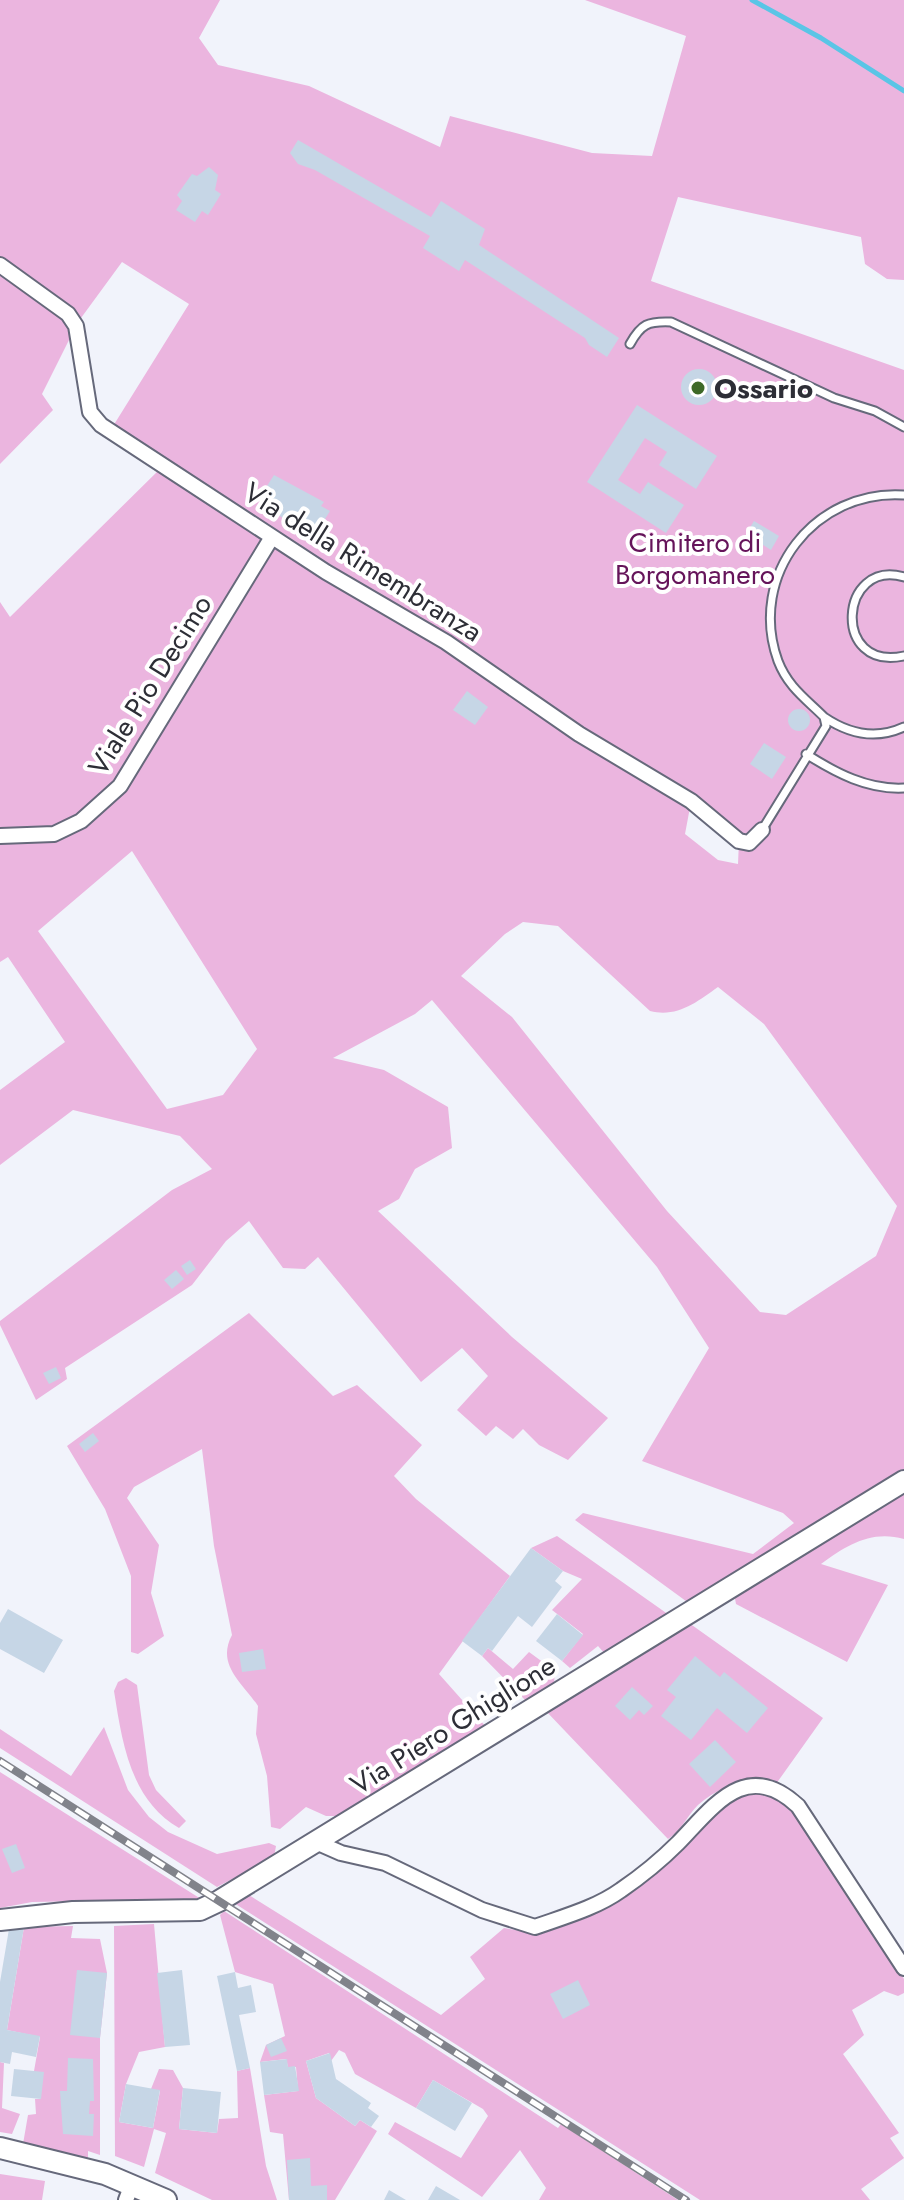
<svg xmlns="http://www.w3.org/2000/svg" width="904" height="2200" font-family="Jost,sans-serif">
<rect width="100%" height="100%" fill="#f1f3fb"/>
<path fill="#ebb5df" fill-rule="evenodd" d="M0,0h220l-21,38 19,27 91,21 131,61 10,-31 142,37 60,3 34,-120 -101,-36h319v280l-17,-1 -22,-15 -4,-27 -183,-40 -27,84 253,89v1099l-214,135 -115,-84 8,-7 170,41 41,-31 -11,-10 -141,-52 67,-113 -52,-81 -225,-267 -17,14 -82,44 51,12 64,37 4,41 -37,21 -16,30 -21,12 134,126 96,81 -40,42 -29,-15 -16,-16 -10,10 -17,-13 -10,10 -29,-26 31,-34 -26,-28 -41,34 -103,-125 -13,12 -22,-1 -34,-47 -23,20 -34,44 -127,83 2,11 -31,21 -36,-75v-4l172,-131 40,-21 -32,-33 -107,-26 -73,55v-75l65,-48 -57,-85 -8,5v-360l10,15 153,-151 -53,-35 79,-127 -67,-42 -41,56 -81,-57zM691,802l48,39 -1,23 -20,-4 -33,-26zM132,851l125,198 -34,46 -56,14 -129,-178zM523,922l35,4 92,85c27,7 47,-9 68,-24l46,37 133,182 -21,50 -90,59 -26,-3 -93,-101 -155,-194 -51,-41 44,-42z
M0,268l76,58 -34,68 11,16 -53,54z
M249,1313l84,83 24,-11 65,60 -28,31 22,23 94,77 -71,98 48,54 -147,88h-14l-20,-9 -26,22 -9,-2 -4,-51 -11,-42 2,-28c-16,-24 -42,-41 -26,-71l-18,-89 -12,-97 -68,38 -7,11 32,47 -8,48 13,43 -26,18 -7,-2v-76l-26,-67 -38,-63z
M904,1487v52c-33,-9 -57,6 -83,25l67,21 -41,77 -111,-58 -2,-11z
M557,1536l105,74 7,5 -63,40 -8,-9 -28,22 -8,-7 21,-27 -31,-24 30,-31 -19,-8 -32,-23z
M689,1623l134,95 -47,66c-27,-9 -56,2 -78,21 -11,11 -17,26 -30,34l-123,-129z
M488,1648l25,21 16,-17 26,19 -1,13 -27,18 -45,-46z
M126,1678l11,7 12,90 7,15 30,31 -7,7c-49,-28 -57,-87 -65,-137l4,-9z
M104,1727l24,63 21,27 19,15 49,22 52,-11 7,3 -2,11 -57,30 -217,-139v-19l71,47z
M0,1772l201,127 -169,3 -32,6z
M759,1789l36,19 109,171v14l-6,3 -14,-5 -32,19 12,25 -21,19 56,79 -9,5 14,20 -43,31 9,11h-170l-466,-297 15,-8 192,120 44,-36 -15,-22 34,-29 30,5 51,-17 145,-118z
M224,1911l334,217 3,-4 117,76h-139l7,-12 -26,-38 -38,47 -94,-63 7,-12 66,36 27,-42 -5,-7 -50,-29 -17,28 -61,-34 -10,-21 -6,-3 -8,11 -2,-8 -23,8 10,37 39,28 5,-6 17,11 -42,69h-46l-6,-66 -13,-2 -6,-37 34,-4 -2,-24h-8l-2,-8 -26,3 6,-17 19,-9 -12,-52 -38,-12 -15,-57z
M154,1924l11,123 -26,5 -13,32 -7,38 34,6 7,-37 -9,-2 8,-20 14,1 10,18 -4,41 38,4 2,-14 19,-1 -1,-47 13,-3 16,98 11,34h-65l-57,-27 11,-40 -12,-4 -10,38 -29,-11 -1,-230z
M73,1926l-2,12 29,1 7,34 -7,65v117l-12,-4v8l-65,-15 5,-29 8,-1 -1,-15h6l-7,-28 6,-34 -33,-7 17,-103z
M0,2062l4,1 -2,45 18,6 -8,20 -12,-2z
M0,2174l45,7 -3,19h-42z"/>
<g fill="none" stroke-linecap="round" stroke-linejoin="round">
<path stroke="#5ac5e6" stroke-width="5" d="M752,0l69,38 83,53"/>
</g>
<path fill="#c6d6e6" d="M298,140l133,77 10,-16 44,28 -6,16 140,93 -12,19 -18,-12 -4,-7 -120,-78 -6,11 -36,-23 7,-12 -115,-66 -17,-6 -8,-11z
M209,167l9,8 -3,15 6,4 -13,21 -6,-4 -7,11 -19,-12 6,-9 -5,-6 15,-21 5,2z
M681 387a18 18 0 1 1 36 0a18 18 0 1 1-36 0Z
M637,405l80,51 -21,33 -37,-24 8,-13 -22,-14 -27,42 22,14 8,-12 36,23 -18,28 -79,-51z
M274,475l50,27 -3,4 9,5 -15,24 -10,-7 -3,4 -44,-32z
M754,521l25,15 -8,14 -25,-16z
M467,691l21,16 -13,18 -22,-15z
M788 720a11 11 0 1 1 22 0a11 11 0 1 1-22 0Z
M764,743l22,14 -14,22 -22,-15z
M190,1260l6,9 -9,6 -6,-9z
M176,1270l8,9 -12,10 -8,-9z
M56,1367l5,11 -12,6 -6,-11z
M93,1433l6,8 -14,11 -6,-8z
M531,1548l32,23 -8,10 7,6 -30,40 -14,-11 -26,35 -4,-3 -6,8 -20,-15z
M8,1609l55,31 -19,33 -44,-24v-26z
M557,1614l26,21 -21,26 -26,-20z
M263,1649l3,20 -24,3 -3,-19z
M695,1656l25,21 4,-5 44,36 -21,25 -30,-25 -26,32 -30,-24 15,-19 -9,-7z
M632,1687l21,19 -9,9 -5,-5 -9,10 -15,-14z
M715,1740l21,22 -26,25 -21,-23z
M16,1844l9,24 -13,5 -10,-24z
M24,1927l-17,103 33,6 -4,21 -24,-5 -2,12 -10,-2v-80l9,-53z
M77,1970l30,3 -7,65 -30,-3z
M182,1970l8,75 -25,2 -8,-74z
M235,1972l3,16 13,-3 5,27 -17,3 11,53 -13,3 -20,-95z
M578,1980l12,25 -27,14 -13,-25z
M281,2038l6,13 -16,6 -5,-12z
M330,2053l6,26 35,24 -3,5 11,8 -8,11 -11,-7 -5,6 -39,-28 -10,-37z
M68,2058l25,1 1,42h-4l-1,13h5l-1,22 -30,-2 -3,-43h7z
M287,2059l1,8 7,-1 4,25 -35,4 -4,-33z
M14,2069l30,3 -3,27 -30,-3z
M433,2080l39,23 -17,28 -39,-23z
M126,2084l34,6 -7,38 -34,-6z
M183,2088l38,4 -4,41 -38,-4z
M310,2158l1,28 16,-1v15h-38l-2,-40z
M436,2186l24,14h-32z
M389,2190l17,10h-22z"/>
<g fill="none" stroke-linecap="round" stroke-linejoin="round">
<defs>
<path id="lane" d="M630,344c11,-20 18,-23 41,-22l163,76 41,13 29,16
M904,577c-65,-19 -73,95 0,79
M824,717c25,17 52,23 80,10
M806,754c30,19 62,36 98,34
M762,830l64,-104 -2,-9c-18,-18 -36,-30 -46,-56 -31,-86 37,-172 126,-166"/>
<path id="street" d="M0,265l68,49 8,12 14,86 11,13 225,147 120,70 133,92 112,67 48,40 10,2 13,-13
M0,836l54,-2 27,-13 39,-35 152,-249
M316,1842l25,11 44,10 97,47 53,17c28,-10 61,-19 86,-37 19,-13 40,-30 57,-47 36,-37 68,-85 120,-37l106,162
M126,2200l6,-16"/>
<path id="secondary" d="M0,1920l73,-8 127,-2 19,-9 685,-420
M0,2148l105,26 61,26"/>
</defs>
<use href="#lane" stroke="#66697b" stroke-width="11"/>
<use href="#street" stroke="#66697b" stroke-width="18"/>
<use href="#secondary" stroke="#66697b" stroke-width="24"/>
<use href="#lane" stroke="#fff" stroke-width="7"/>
<use href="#street" stroke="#fff" stroke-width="14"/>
<use href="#secondary" stroke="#fff" stroke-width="20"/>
<defs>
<path id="rail" d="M0,1761l686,439"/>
</defs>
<use href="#rail" stroke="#81838b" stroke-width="8"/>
<use href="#rail" stroke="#fff" stroke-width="5" stroke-dasharray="15" stroke-linecap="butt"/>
</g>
<circle fill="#3e6927" stroke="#fff" stroke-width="3" cx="698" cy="388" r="8"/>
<g text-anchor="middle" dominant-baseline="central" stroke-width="8" stroke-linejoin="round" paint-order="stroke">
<g font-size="28" font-weight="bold" fill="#2d2e36" stroke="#fff" text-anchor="start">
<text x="714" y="388">Ossario</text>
</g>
<g font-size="28" fill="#65145a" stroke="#fff">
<text x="695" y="542">Cimitero di<tspan x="695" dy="32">Borgomanero</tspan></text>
</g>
<g font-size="28" fill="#2d2e36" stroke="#fff">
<text transform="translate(363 562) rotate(32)">Via della Rimembranza</text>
<text transform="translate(150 685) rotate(-58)">Viale Pio Decimo</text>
<text transform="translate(453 1725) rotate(-32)">Via Piero Ghiglione</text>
</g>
</g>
</svg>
